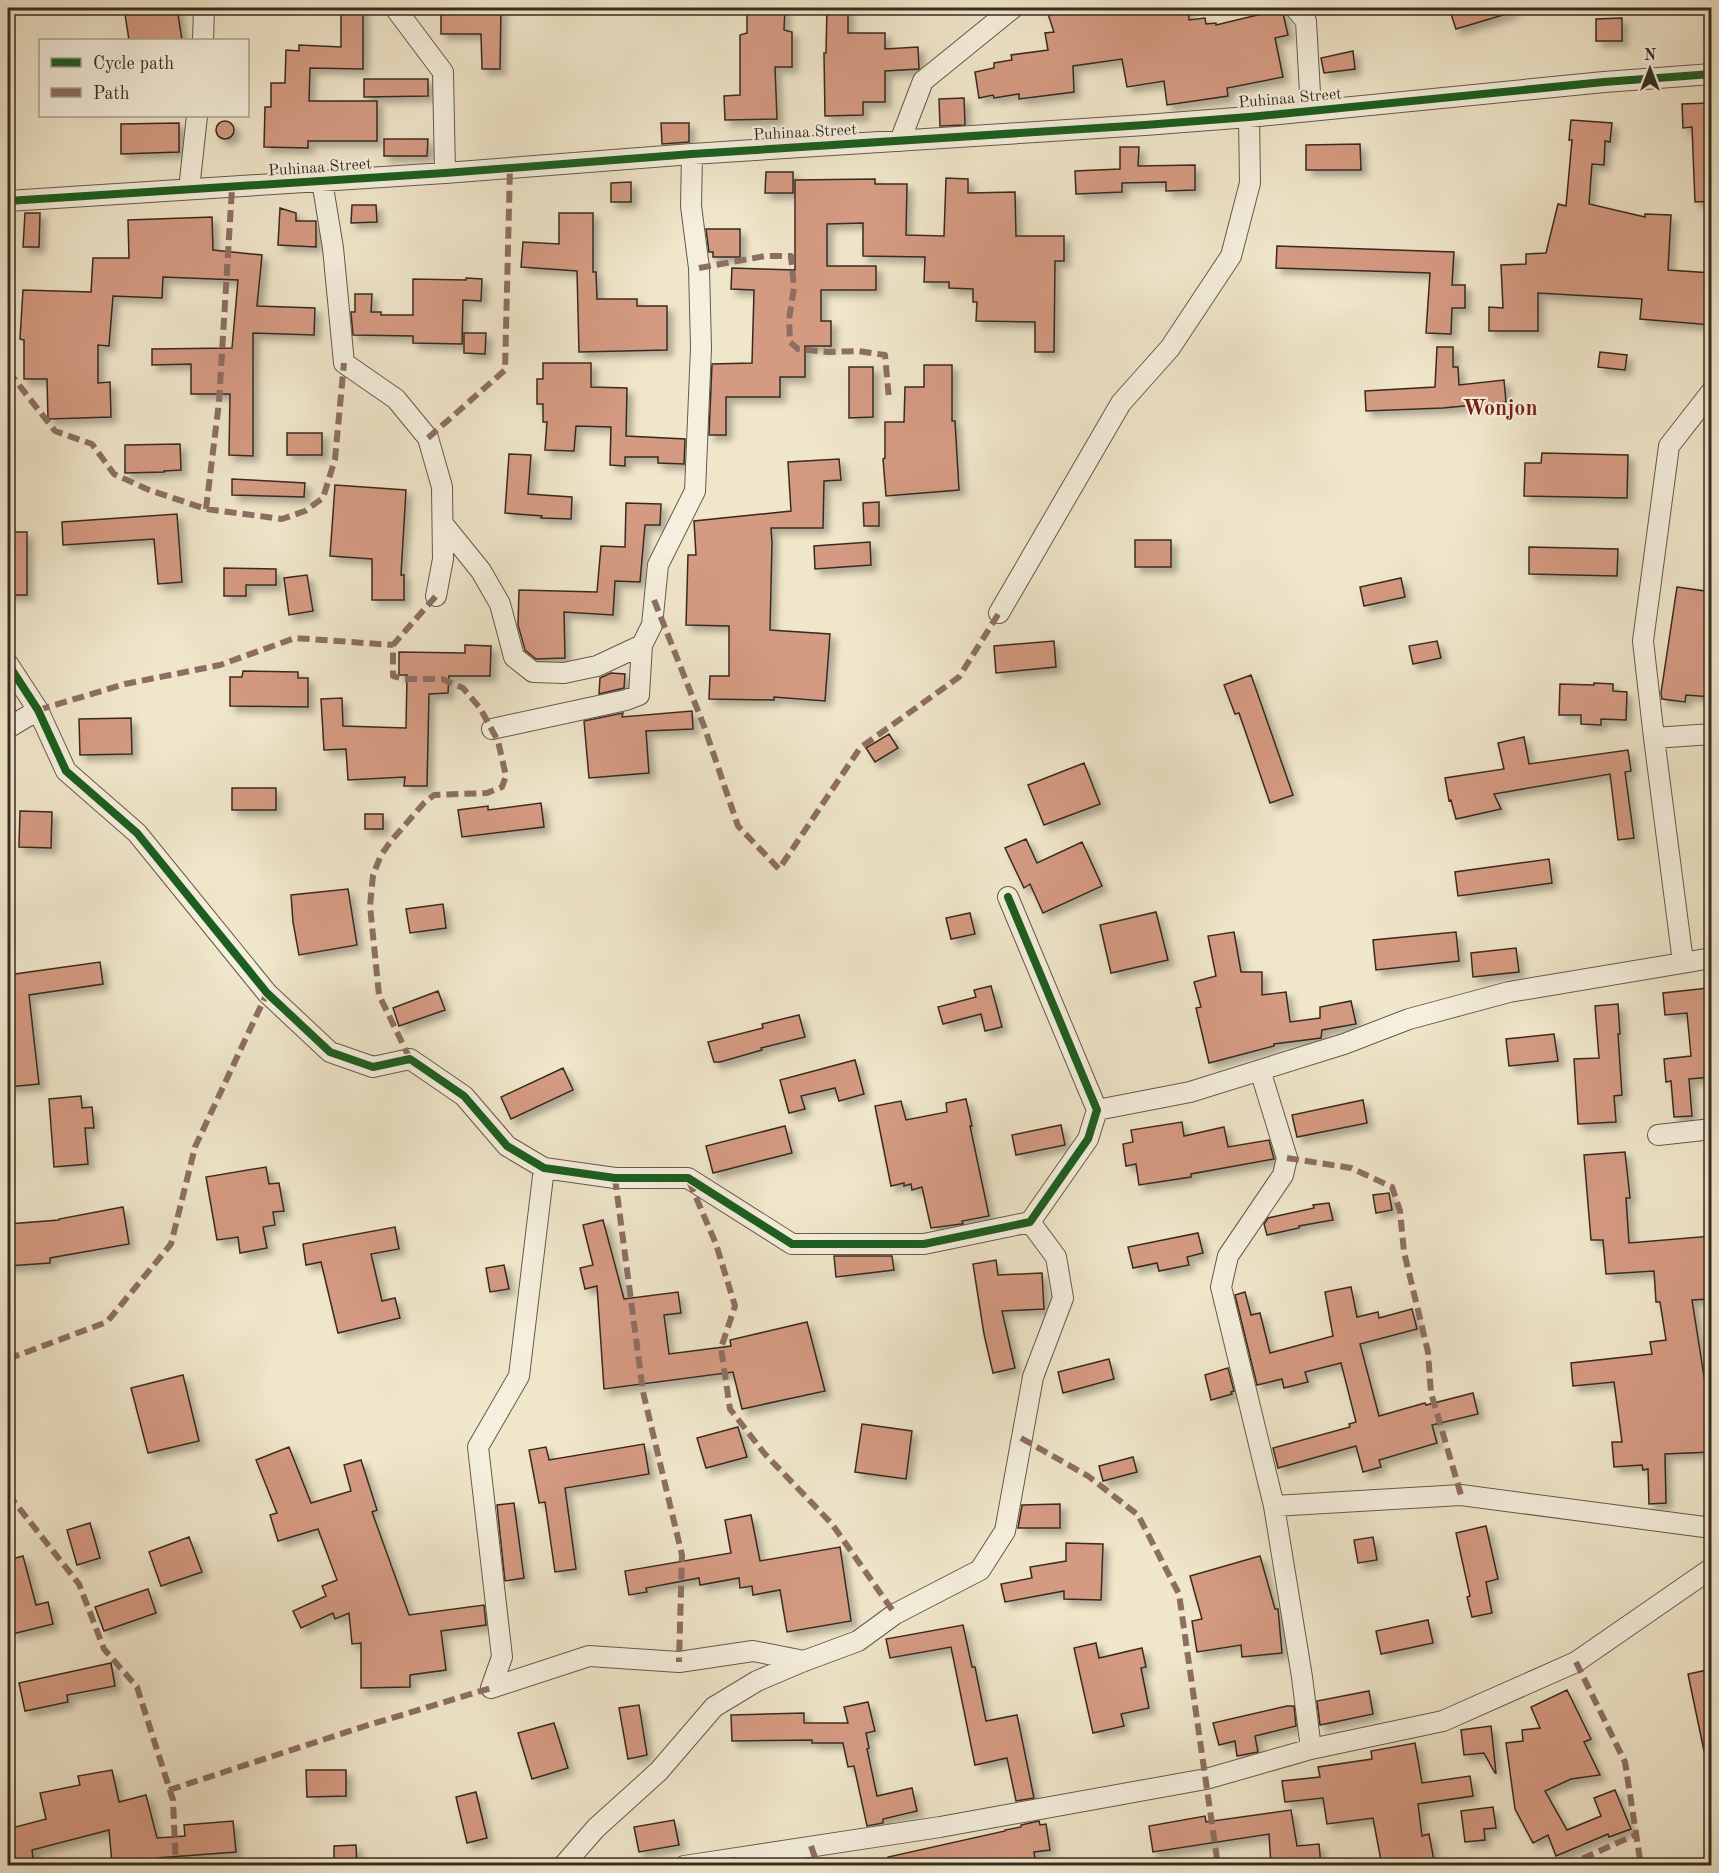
<svg xmlns="http://www.w3.org/2000/svg" width="1719" height="1873" font-family="'Old Standard TT',serif">
<defs>
<filter id="shadow"><feDropShadow dx="5.5" dy="5.5" stdDeviation="3" flood-color="#0004"/></filter>
</defs>
<rect width="100%" height="100%" fill="#f0e6ca"/>
<filter id="stains"><feTurbulence type="fractalNoise" baseFrequency=".00333" numOctaves="4"/><feColorMatrix values="0 0 0 0 .2 0 0 0 0 .09 0 0 0 0 .02 0 0 0 .5 -.17"/></filter>
<radialGradient id="worn" r=".72"><stop offset=".6" stop-color="#630" stop-opacity="0"/><stop offset="1" stop-color="#630" stop-opacity=".3"/></radialGradient>
<path fill="#d59a82" stroke="#372c20" stroke-width="1.5" filter="url(#shadow)" d="M124,8h53l5,32h-53z
M341,8h22v61l-53,-1 -1,33h68v40h-69v7l-44,-1 1,-40h6v-24h14l1,-33 13,1v-6l42,2z
M441,8h60l-1,61h-18l-1,-35h-40z
M747,8h38l-1,22 8,2v35h-17l2,52 -52,1 -1,-24 16,-1v-60l7,-2z
M827,8h21v25h37v16l33,-2 1,22 -34,2v31h-22v13l-38,1 -1,-63h2z
M1046,8h142l1,12 16,-2 1,6 10,-1v2l66,-16 6,26 -13,3 8,39 -56,11 1,8 -61,9 -3,-24 -37,6 -5,-28 -49,7 1,26 -55,7v-5l-25,4 -1,-3 -14,3 -4,-26 19,-4v-5l18,-3 -1,-5 37,-5 -3,-17 9,-1z
M1449,8h63l1,4 -57,17z
M1622,18v23h-26v-22z
M1353,51l2,18 -31,4 -3,-15z
M364,79h64v17l-64,1z
M964,98l1,27 -25,1 -1,-27z
M1710,103l2,98 -17,1 -3,-75 -9,1 -1,-24z
M1571,120l41,3 -2,19 -5,-1 -1,24 -12,-1 -3,40 56,13v-3l26,1 -3,55 44,3v52l-72,-6 2,-20 -104,-6v38h-49v-24l14,1 -2,-43 25,-1v-10l20,-1 12,-49 8,2 6,-66h-3z
M216 130a9 9 0 1 1 18 0a9 9 0 1 1-18 0Z
M179,123v29l-58,2v-30z
M661,123h28v19l-27,2z
M384,139h44l-1,17h-43z
M1360,144l1,26h-55v-25z
M1120,147h19l-1,19 57,-1v25l-29,1v-9l-44,1v9l-46,2 -1,-23 45,-2z
M766,172h27v21h-28z
M946,178l22,1v14l47,-1 1,44h48v25h-9l-1,91h-19v-30l-59,-1 1,-19h-4v-13l-24,-1v-6h-25l1,-25 -62,-1v-33l-36,1v42h49v24h-55v31h10v25h-26v31h-25v20h-54v38h-17l3,-71 40,-1 2,-73 -23,-1 1,-21 63,2v-90l80,-1v5h32l-1,51 38,1z
M631,182v20h-20v-19z
M352,205h24l1,17 -26,1z
M280,208l16,5v8h20v26l-38,-2z
M25,213h15l-1,34h-16z
M559,213h34v59h3l1,27h40v7h30v44l-88,2 -2,-81 -56,-4 2,-25 36,2z
M212,217l1,33 49,5 -5,51 58,2 -1,27 -61,-2v123l-24,-1 1,-61h-39v-30l-39,1v-16l80,-1 6,-68 -75,-3 -1,21 -49,-2 -4,50 -11,-1v38l12,-1 1,35 -63,2 -1,-40h-23v-39l-4,-1 3,-49 68,2 2,-34h36l-1,-38z
M706,229h34v28h-27v-5h-4z
M1277,246l177,6 -2,33h13v23h-13l-1,26 -25,-1 4,-60 -154,-5z
M466,278l16,1 -1,22 -18,-1 -1,44 -49,-1v-7l-60,-1 -2,-23h4v-18h17l-1,18h10v3h32v-36l53,1z
M464,333h22l-1,21 -21,-1z
M1437,347h16v20h5l1,18 45,-5 2,22 -63,6 -77,3 -1,-20 70,-4z
M1600,352l27,3 -2,15 -27,-3z
M543,363h48v24l36,1 -1,48 59,3 -1,25 -26,-1v-6h-33v9l-15,-1 1,-38 -35,-1 -2,25 -29,-1 2,-28h-4v-18h-6v-25h6z
M924,365h28v56h3l4,69 -73,6 -3,-37 2,-1v-36h19l1,-35h19z
M849,367h24v50l-24,1z
M287,433h35v22h-35z
M180,444l1,26 -17,1v1l-39,1v-28z
M1542,453l86,2 -1,43 -103,-2 1,-33h16z
M509,454l22,1 -3,39 44,3 -1,22 -30,-1 1,-2 -37,-3z
M839,459l2,21 -17,1 -1,47h-52l1,15 -2,87 60,4 -5,67 -51,-4v3l-65,-1 1,-23h19v-50l-43,-1 2,-70h8l-2,-34 97,-10 -3,-49z
M232,479l73,4 -1,14 -72,-2z
M335,485l71,5 -5,85h3v25h-32v-41l-42,-3z
M879,502v24h-15l-1,-23z
M626,503l35,1 -1,21h-15l-5,57 -25,-1 -2,34 -49,-3 1,46 -29,1 -11,-9 -7,-25 1,-35 78,2 4,-46 24,1z
M177,514l5,68 -24,2 -4,-45 -91,6 -1,-23z
M8,532h19v63h-19z
M1135,540h36v27h-36z
M870,542l1,23 -56,4 -1,-23z
M1529,547l89,2 -1,27 -88,-2z
M224,568l52,1v16h-30v11h-22z
M307,575l6,36 -24,4 -5,-37z
M1401,578l4,19 -41,9 -4,-19z
M1677,587l35,5v105l-26,-2 -1,7 -23,-3 -1,-6z
M1054,641l2,26 -60,6 -2,-27z
M1437,641l4,17 -28,6 -4,-18z
M465,645l26,1 -1,30h-41l-1,17 -19,1 -2,92h-23l1,-9 -57,3 -2,-31 -22,1 -3,-51 21,-1 1,28 63,2 1,-53h-8v-23l66,1z
M243,671l55,1v6h10v29l-78,-1v-29h12z
M611,673l14,1 -1,14 -25,6 1,-16z
M1251,675l42,120 -23,8 -31,-90 -4,1 -11,-29z
M1594,683l19,1v7l14,1 -1,28 -25,-1v6l-20,-1v-9h-22l1,-31 34,1z
M692,711l1,18 -47,2 3,42 -60,5 -5,-57 39,-8 -1,4z
M131,718l1,36 -52,1 -1,-36z
M889,734l9,14 -23,14 -9,-14z
M1524,737l5,27 99,-14 3,21 -6,1 9,66 -16,2 -8,-66 -116,20 7,15 -45,10 -5,-19 -2,1 -4,-23 59,-9 -6,-26z
M1084,763l16,41 -56,21 -16,-40z
M232,788h44v22h-44z
M541,803l3,24 -82,10 -4,-27 30,-4v4z
M20,811l32,1 -1,36 -32,-1z
M365,814h18v15h-18z
M1026,839l11,24 45,-21 20,44 -59,27 -13,-29 -6,4 -19,-40z
M1549,859l3,24 -94,13 -3,-24z
M348,889l9,56 -58,10 -6,-33 -2,-27z
M443,904l3,24 -36,5 -4,-24z
M1156,912l12,48 -57,13 -11,-48z
M970,913l5,21 -24,5 -5,-21z
M1234,932l7,40h21v23l24,-3 4,30 30,-4v-11l31,-6 5,23 -34,6 -1,8 -47,6v2l-65,17 -13,-55 5,-1 -7,-25 22,-6 -8,-40z
M1456,932l3,29 -83,9 -3,-30z
M1516,948l3,24 -46,5 -2,-24z
M100,962l3,22 -74,11 10,89 -31,3v-112z
M991,986l11,41 -17,4 -4,-17 -38,10 -5,-17 38,-10 -2,-7z
M1708,988l4,16v73l-23,2 3,37 -18,1 -3,-36 -5,1 -2,-23 27,-3 -4,-43 -22,2 -2,-22z
M438,991l7,19 -46,16 -6,-18z
M1618,1004l2,30h-2l4,61 -8,1 2,26 -38,2 -4,-65 25,-1 -4,-52z
M799,1015l6,22 -44,11 1,2 -42,12h-6l-6,-20 55,-14 -1,-4z
M1554,1034l4,27 -49,5 -3,-27z
M855,1060l9,34 -25,7 -4,-13 -34,8 4,13 -16,4 -9,-33z
M563,1068l10,22 -62,29 -10,-22z
M81,1096l1,12 10,-1 2,21h-9l3,36 -34,3 -5,-68z
M966,1099l6,27h-2l19,90 -27,5 1,3h-2l-30,4 -9,-41 -10,3 -1,-6 -7,2v-3l-13,3 -16,-80 26,-5 5,19 41,-8 -1,-9z
M1363,1100l4,23 -70,14 -5,-22z
M1182,1122l2,14 40,-9 4,20 41,-7 5,19 -83,15v3l-52,8 -3,-21 -10,2 -3,-22 10,-2 -2,-12z
M1061,1125l4,20 -49,10 -4,-20z
M785,1126l7,27 -79,20 -7,-27z
M1625,1152l5,46h-4l3,45 83,-7v33l-5,1 2,29 -17,1 20,127v25l-47,2 1,49 -17,1 -1,-35 -5,1 -1,-5 -28,2 -2,-25h10l-8,-60 -41,4 -2,-23 81,-9 -2,-12 16,-2 -6,-38h-4l-2,-31 -48,3 -3,-34h-12l-7,-85z
M266,1167l3,17 10,-1 5,28 -11,1 2,13 -12,2 4,21 -27,5 -2,-16 -21,3 -11,-63z
M1389,1193l3,17 -16,3 -3,-18z
M1329,1203l4,17 -34,6v2l-32,7 -3,-11 4,-6 46,-10 -1,-3z
M123,1207l6,37 -79,14v5l-42,3v-42l51,-4v-1z
M603,1220l21,79 54,-7 3,21 -17,2 5,39 62,-8 -1,-6 77,-18 18,69 -83,18 -9,-37 -129,17 -7,-103 -12,3 -5,-21 13,-3 -10,-40z
M395,1227l4,22 -28,5 11,47 13,-3 5,20 -62,15 -17,-71 -15,3 -3,-21z
M1198,1233l5,20 -16,4 2,8 -30,6 -2,-8 -24,5 -5,-21z
M834,1256h58l2,14 -58,7z
M996,1260l2,15 44,-2 2,36 -42,2 13,57 -22,5 -9,-39 -11,-70z
M504,1265l5,24 -19,3 -4,-24z
M1351,1287l6,30 21,-5 1,6 33,-9 5,20 -57,15 19,72 46,-13 1,2 47,-12 5,21 -46,11 5,18 -58,17 2,7 -18,5 -7,-26 -78,22 -5,-20 77,-21 -1,-3 7,-2 -15,-59 -36,9 3,10 -24,6 -2,-9 -25,6 -22,-90 10,-3 6,23 9,-2 10,40 63,-17 -8,-44z
M1109,1359l5,20 -51,14 -5,-21z
M1228,1368l6,23 -3,1 1,2 -21,6 -6,-25z
M183,1375l16,66 -51,12 -17,-65z
M862,1424l50,7 -6,48 -51,-7z
M738,1427l9,30 -41,11 -9,-30z
M644,1444l5,30 -84,14 11,81 -21,3 -10,-70 -6,1 -10,-53 17,-3 3,13z
M289,1447l22,56 40,-12 -7,-26 17,-5 16,50 -5,2 37,103 75,-10 2,20 -45,6 5,39 -36,5v12l-49,1v-45l-9,1 -3,-31 -14,6 -2,-6 -32,15 -8,-17 33,-15 -4,-10 15,-6 -19,-51 -40,12 -8,-26 7,-2 -21,-53z
M1133,1457l4,15 -34,9 -4,-15z
M514,1503l10,75 -19,3 -8,-76z
M1060,1504v24h-42l4,-23z
M751,1515l9,46 80,-14 11,74 -64,11 -7,-42 -27,5 -1,-9 -12,2 -1,-10 -39,7 -1,-7 -53,10 1,4 -18,3 -4,-24 106,-18 -6,-33z
M90,1523l10,35 -23,7 -10,-35z
M1486,1526l12,53 -12,3 6,31 -20,4 -5,-20 3,-1 -14,-63z
M189,1537l13,35 -41,14 -12,-34z
M1373,1537l4,23 -19,3 -4,-23z
M1066,1543l37,1 -2,56 -37,-1v-8l-59,11 -4,-18 31,-6 -2,-11 36,-6z
M23,1556l13,49 12,-3 5,22 -41,10 -4,-20v-54z
M1260,1556l15,53h3l4,44 -40,4 -1,-12 -44,7 -5,-31 10,-2 -12,-43z
M148,1589l8,24 -52,18 -9,-24z
M1428,1620l5,23 -52,11 -5,-23z
M963,1625l9,42h3l11,54 31,-6 17,83 -18,3 -9,-43 -32,7 -24,-118 -61,11 -4,-19z
M1096,1643l3,15 43,-10 4,19 -5,1 8,40 -28,6 3,12 -31,7 -19,-85z
M111,1663l4,23 -48,9 1,7 -43,9 -6,-28z
M1712,1669v81l-8,1 -16,-77z
M1567,1690l24,49 -7,3 16,33 -29,4 -26,12 22,39 34,-14 -7,-18 21,-8 16,39 -22,8 -1,-3 -52,22 -8,-21 -15,8 -18,-34 -9,-66 17,-2 -1,-11 18,-2 -9,-21z
M1369,1691l4,23 -53,11 -3,-24z
M868,1702l7,29 -9,2 3,15 -2,1 10,47 35,-8 5,23 -34,8v4l-16,3 -13,-60 -6,1 -5,-24h-31v-3l-80,1 -1,-26 73,-2v10h44l-4,-16z
M639,1705l8,50 -19,4 -9,-51z
M1287,1706h7l2,20 -41,10 3,16 -21,4 -2,-15 -16,4 -6,-22z
M554,1723l14,45 -36,11 -14,-46z
M1491,1726l5,47h-1l-11,-20 -20,2 -3,-25z
M1415,1743l7,40 48,-7 3,20 -55,8 4,32 7,-2 6,32h-53l-9,-48 -46,6 -4,-26 -38,4 -3,-21 38,-4 -2,-10 54,-8 -1,-8z
M112,1770l7,32 27,-7 11,43 28,-2 -1,-11 49,-4 3,31 -79,6 1,2 -46,4 -3,-34 -77,20 2,16h-26v-37l38,-10 -6,-26 40,-8 -2,-9z
M306,1770h40v26l-39,1z
M476,1792l11,46 -20,5 -11,-46z
M1493,1807l3,21 -12,1 1,11 -20,2 -4,-31z
M1291,1810l6,36 22,-2 2,22h-50l-2,-32 -116,18 -4,-26 56,-10 1,6z
M674,1820l5,25 -40,7 -5,-25z
M1039,1821l1,4 6,-1 4,26 -16,2 2,14h-147l-1,-9 117,-26v-1l16,-3v-2z
M356,1845l1,21h-23v-20z"/>
<g fill="none" stroke-linecap="round" stroke-linejoin="round">
<defs>
<path id="minor" d="M395,8l48,64 2,101
M1295,8l11,13 5,90
M203,40l1,-32
M900,141l23,-60 90,-73
M322,181l11,67 11,115 52,36 32,39 14,49 1,72 -7,37
M189,189l8,-73
M8,201l437,-28 247,-19 453,-29 104,-8 355,-35 108,-8
M443,524l38,47 19,33 14,53 19,15 31,1 33,-7 45,-21
M999,613l122,-210 49,-55 61,-92 19,-73 -1,-66
M8,664l30,46 28,61 71,62 130,160 63,59 43,15 37,-8 54,37 43,50 37,22 71,10h73l104,66h132l106,-22 58,-83 9,-29 -89,-213
M8,728l30,-18
M492,729l134,-29 13,-5 3,-50 10,-20 6,-60 37,-74 6,-143 -2,-80 -8,-62 1,-52
M1654,738l58,-4
M1683,962l-29,-224 -11,-97 26,-195 43,-55
M1260,1070l27,88 -4,17 -55,81 -7,31 53,219 28,171 9,72
M1097,1110l93,-18 154,-48 65,-25 100,-27 203,-34
M1658,1135l54,-6
M1274,1506l187,-11 251,33
M491,1688l11,-31 -24,-210 41,-71 25,-208
M491,1688l98,-32 90,6 74,-11 51,10
M563,1866l33,-38 63,-57 55,-64 43,-26 47,-20 54,-20 37,-27 85,-44 25,-39 28,-154 30,-79 -7,-41 -26,-35
M684,1866l256,-39 266,-48 105,-30 132,-28 133,-59 136,-94"/>
</defs>
<use href="#minor" stroke="#655a4a" stroke-width="22"/>
<use href="#minor" stroke="#f5efdd" stroke-width="20"/>
<path stroke="#8d6e63" stroke-width="6" stroke-dasharray="12 6" stroke-linecap="butt" d="M699,268l66,-12h26l3,32 -5,31 1,23 8,7 30,3 30,-1 27,4 4,44
M8,371l47,60 37,13 22,30 35,16 57,19 76,10 23,-8 18,-13 12,-39 9,-96
M428,438l77,-68 5,-203
M206,509l13,-107 13,-214
M654,600l50,126 34,100 41,43 81,-121 99,-71 40,-64
M38,710l87,-26 95,-19 75,-27 98,7
M410,1059l-31,-64 -9,-89 3,-31 8,-20 10,-14 33,-38 10,-8 53,-2 15,-6 4,-11 -8,-35 -18,-33 -17,-20 -21,-9h-37l-12,-3v-31l43,-49
M1287,1158l64,10 41,19 8,24 4,41 24,100 3,41 30,102
M615,1178l28,214 39,163 -3,107
M689,1181l27,63 19,62 -14,42 9,61 34,44 68,71 63,90
M8,1359l99,-37 64,-78 24,-97 72,-154
M1021,1438l67,38 50,39 41,79 39,272
M8,1494l71,90 25,65 33,38 36,113 3,66
M1576,1662l49,100 16,104
M169,1790l193,-63 129,-39
M811,1846l7,20
M734,1866v-9
M1566,1866l71,-32"/>
<defs>
<path id="cycleway" d="M8,201l437,-28 247,-19 453,-29 104,-8 355,-35 108,-8
M8,664l30,46 28,61 71,62 130,160 63,59 43,15 37,-8 54,37 43,50 37,22 71,10h73l104,66h132l106,-22 58,-83 9,-29 -89,-213"/>
</defs>
<use href="#cycleway" stroke="#f5efdd" stroke-width="11"/>
<use href="#cycleway" stroke="#1b5e20" stroke-width="8"/>
</g>
<g text-anchor="middle" dominant-baseline="central" stroke-width="4.5" stroke-linejoin="round" paint-order="stroke">
<g font-size="16" fill="#372c20" stroke="#f5efdd">
<text transform="translate(1290 99) rotate(-5)">Puhinaa Street</text>
<text transform="translate(805 133) rotate(-3)">Puhinaa Street</text>
<text transform="translate(320 168) rotate(-4)">Puhinaa Street</text>
</g>
<g font-size="22" font-weight="bold" fill="#7a1f14" stroke="#f5efdd">
<text x="1500" y="409">Wonjon</text>
</g>
</g>
<rect width="1719" height="1873" fill="none" stroke="#f0e6ca" stroke-width="30"/>
<rect x="9" y="9" width="1701" height="1855" fill="none" stroke="#372c20" stroke-width="3"/>
<rect x="15" y="15" width="1689" height="1843" fill="none" stroke="#372c20" stroke-width="1.5"/>
<rect x="39" y="39" width="210" height="78" fill="#f5efdd" stroke="#a9a191" stroke-width="1.5"/>
<rect x="51" y="58" width="30" height="9" fill="#1b5e20" stroke="#a9a191" stroke-width="1.5"/>
<text x="93" y="69" font-size="18" fill="#372c20">Cycle path</text>
<rect x="51" y="88" width="30" height="9" fill="#8d6e63" stroke="#a9a191" stroke-width="1.5"/>
<text x="93" y="99" font-size="18" fill="#372c20">Path</text>
<g transform="translate(1650 69)" stroke="#f5efdd" stroke-width="4.5" paint-order="stroke">
<path d="M0-4.5L10 22L0 15L-10 22Z" fill="#372c20"/>
<text y="-9" font-size="16" font-weight="bold" text-anchor="middle" fill="#372c20">N</text>
</g>
<rect width="100%" height="100%" filter="url(#stains)"/>
<rect width="100%" height="100%" fill="url(#worn)"/>
</svg>
